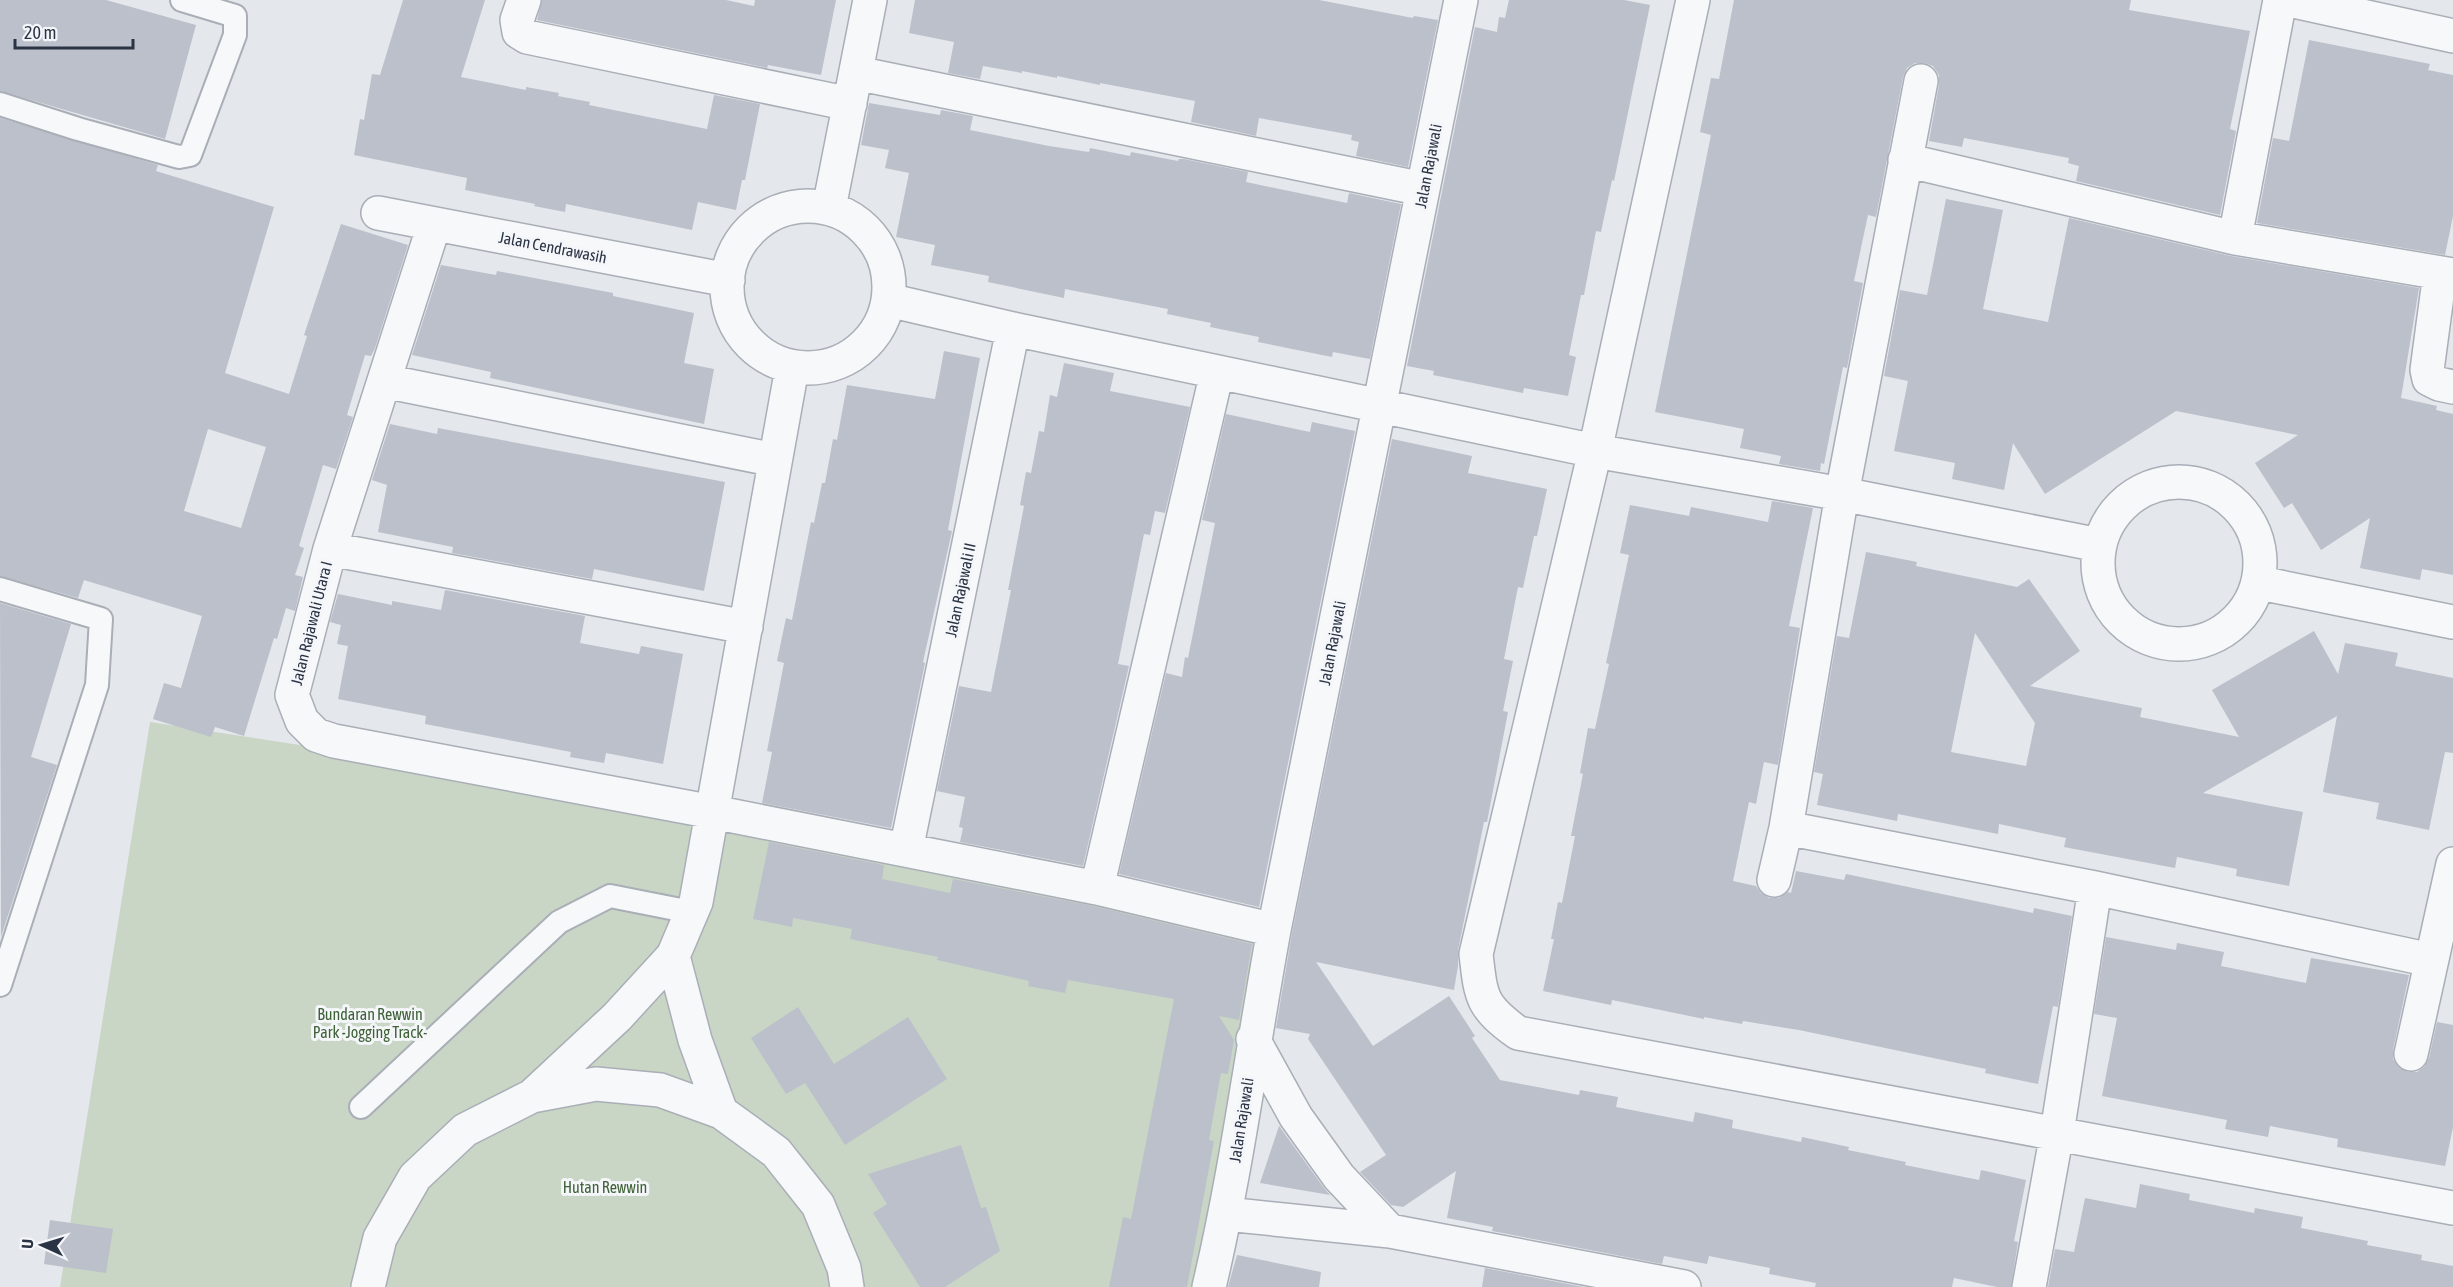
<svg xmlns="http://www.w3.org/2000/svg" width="2453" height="1287" font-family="'Asap Condensed',sans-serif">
<rect width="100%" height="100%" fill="#e4e7ec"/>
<path fill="#c9d6c5" d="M150,722l411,63 713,145 -64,357h-1150z"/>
<path fill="#bbc0ca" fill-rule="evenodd" d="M0,0h106l90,25 -31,114 -165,-48z
M403,0h82l-24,77 65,13v-3l33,6 -1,3 32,6 -1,3 118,24 7,-34 46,9 -15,76h-3l-6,30 -38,-8 -6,28 -126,-26 -1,8 -31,-6 1,-2 -70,-14 2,-12 -113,-23 6,-36 4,1 8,-46 8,1z
M542,0h184l28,6 1,-6h81l-15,75 -53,-10 -1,3 -230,-48z
M915,0h404l94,18 1,-2 24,4 -30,147 -52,-11 3,-14 -8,-2 1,-5 -93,-17 -3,18 -65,-14 4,-21 -95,-18v2l-43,-9v2l-35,-7v2l-39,-7 -3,13 -32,-6 6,-31 -45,-9z
M1509,0h115l26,5 -36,176 -2,-1 -11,52 -5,-1 -12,64h-3l-12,60 7,2 -8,39 -44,-8 -1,5 -90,-18 1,-4 -27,-5 68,-339 22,5 2,-15 6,1z
M1734,0h397l-2,10 121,21 -20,98 6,2 -16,84 -144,-34 3,-15 -11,-3 1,-5 -105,-20 -2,9 -33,-6 10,-56v-10l-6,-9 -9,-3h-9l-8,5 -4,9 -27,140 -8,-2 -14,66 9,2 -16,85 -4,-1 -19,97 -3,-1 -1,8 -41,-7 2,-8 -41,-8 4,-19 -89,-17 56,-277 -11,-3 11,-54 8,1z
M2309,40l121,24 -2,6 25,5v141l-8,39 -188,-32 16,-85 16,3z
M869,103l71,12 1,-5 32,6 -3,14 79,16 40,6 1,-4 40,8 1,-4 47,9 1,-2h5l64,13 -2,10 101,21 2,-10 52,11 -31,155 -37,-7 -1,5 -74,-15 1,-5 -49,-10 1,-4 -44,-9 1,-5 -103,-20 -1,9 -76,-16 1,-6 -58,-11 4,-20 -39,-8 13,-64 -24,-5 4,-18 -28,-5z
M0,118l158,47 -2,6 118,36 -49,166 64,21 18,-58 -3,-1 37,-111 67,21 -33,103 -4,8 -6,-1 -18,60 6,2 -17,52 -13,-4 -24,81 5,2 -9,27 8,2 -8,34 -9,-3 -9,31 -3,-1 -30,98 -29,-9 -4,10 -58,-18 11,-36 17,5 21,-72 -118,-36 -6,18 -78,-22zM208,429l58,18 -25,81 -57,-17z
M1946,199l57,11 -20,99 65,13 21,-104 162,38 188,32 -18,110 36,8 -1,4 17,4v161l-31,-6 -2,11 -60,-12 10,-50 -49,32 -29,-47 -8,5 -29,-45 43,-28 -122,-24 -131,83 -32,-51 -9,47 -52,-11 3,-16 -61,-12 14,-70 -24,-5 16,-86 27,5z
M441,265l55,10 1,-4 116,22v3l81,17 -10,50 30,6 -10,55 -214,-46 1,-6 -79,-17z
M944,351l36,7 -32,172 4,1 -29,131 2,1 -34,165 -129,-25 10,-51 -5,-1 17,-88 -7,-2 9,-43 6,2 19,-98 3,1 8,-40h3l8,-44 4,1 10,-55 88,14z
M1064,363l50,10 -4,18 80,16 -25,106 -10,-2 -5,24 -6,-1 -26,130 11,2 -46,200 -123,-24 3,-14 -4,-1 6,-30 -28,-6 22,-105 32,6 20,-102h-3l16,-84 -4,-1 6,-33 5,1 8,-42 5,1 6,-37 7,2z
M1226,414l84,18 2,-10 43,9 -96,476 -140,-33 47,-201 16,4 3,-20 3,1 27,-135 -13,-3z
M390,424l47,10 1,-6 287,54 -21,109 -110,-22 -2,10 -140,-26 1,-6 -75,-15 9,-47 -15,-5z
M1392,439l80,17 -4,17 79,16 -10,47h-3l-11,52 -5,-1 -14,72 9,2 -10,50 5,1 -21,110h-3l-26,128v16l-4,24 -138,-28 57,84 76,-50 26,40 -3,2 28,42 79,15 1,-5 38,7 -2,10 77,15 2,-10 38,8 -1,8 69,14 1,-5 47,10 -1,3 58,12 -1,3 74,15 2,-10 45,10 -12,61 4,1 -7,45h-14l-43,-9 -2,9h-137l1,-4 -47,-9 1,-6 -61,-12 -2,8 -43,-8 -2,8 -170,-33 1,-4 -46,-9 9,-47 -53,36 -12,-2 -31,-33 26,-17 -78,-116 2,-5 -34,-6 16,-95z
M1772,501l41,7 -24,118 11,2 -22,137 -14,-3 -8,42 -7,-2 -16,79 23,5 5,7 8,5h10l9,-6 3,1 5,-22 48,9 2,-6 187,39 1,-5 38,8 -14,91 -5,-1 -15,78 -53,-11 1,-4 -187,-39 -56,-9 -1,3 -38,-7v2l-92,-19 -1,5 -68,-14 11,-52h-3l7,-37 4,1 13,-67h-4l12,-62 -3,-1 8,-45 7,1 14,-65 -3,-1 10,-47 13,-61 -9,-2 10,-48 59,11 2,-9 77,15z
M1866,552l51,10 -1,4 101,21 12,-8 51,72 -50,35 112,22 -2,9 99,20 -27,-47 102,-59 24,43 7,-31 53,10 -3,13 58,12v75l-8,-1 -16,78 -53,-11 3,-16 -56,-11 14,-76 -134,77 100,19 -14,74 -53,-10 1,-7 -60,-12 -2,11 -111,-21 2,-9 -67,-14 -1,10 -100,-20 -1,7 -80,-16 6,-31 -9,-2 23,-136 12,2zM1975,633l60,90 -9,43 -75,-14z
M445,590l140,26 -5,27 59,11 2,-8 42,8 -20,110 -57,-11 -2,10 -34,-6 1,-5 -146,-28 1,-8 -88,-17 10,-53 -11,-2 4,-19 -11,-3 8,-28 54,11v-4l49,9z
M0,603l71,21 -40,133 26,8 -56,172z
M769,842l115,23 -2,14 68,14 3,-14 140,27 159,38 -13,76 -20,-4 15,24 -6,34 -7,-1 -12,67 5,1 -27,146h-78l14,-70 8,2 43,-220 -106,-19 -3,13 -37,-7 1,-5 -92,-21 1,-3 -88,-18 2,-10 -59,-11 -1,9 -39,-8z
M2106,937l70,13 1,-7 47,9 -3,14 85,17 5,-25 98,17 -16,75v9l5,8 10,5h9l7,-5 5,-9 8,-36 16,3v102l-8,39 -108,-19 1,-8 -68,-13 -2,11 -43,-8 2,-9 -125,-24 15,-78 -23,-4z
M798,1007l36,57 74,-47 39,62 -102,66 -40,-62 -19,11 -35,-56z
M1279,1126l45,62 6,7 -70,-12z
M961,1145l20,63 5,-1 14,44 -55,36h-25l-47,-74 14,-9 -19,-30z
M2140,1184l50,10 -1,6 65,13 1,-5 48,9 -2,11 67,13 -1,4 55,10 -1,5 32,6v21h-405l7,-38 19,3 11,-54 51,10z
M50,1220l63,9 -7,44 -62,-9z
M1237,1255l84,17 -2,15h-91z
M1485,1268l99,19h-102z"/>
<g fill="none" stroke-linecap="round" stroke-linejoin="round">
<defs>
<path id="lane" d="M0,104l78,25 101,28 11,-2 45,-120v-19l-53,-16
M0,589l101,30 -4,66 -97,300
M361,1107l198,-185 51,-26 81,16"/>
<path id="street" d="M524,0l-7,20 2,12 8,5 323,67
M1693,0l-98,451 -119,503c5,44 5,52 42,79l935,175
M2289,0l164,36
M856,73l567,116
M1905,160l330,78 218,37
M727 287a81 81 0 1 1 162 0a81 81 0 1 1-162 0Z
M829,208l41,-208
M378,213l350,67
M434,225l-104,324 -38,146 10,26 14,14 18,6 379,71 384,76 177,42
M2235,238l45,-238
M2440,273l-13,97 2,9 10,5 14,3
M888,300l125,29 582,122 247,43 257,51
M384,381l391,79
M2098 563a81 81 0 1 1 162 0a81 81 0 1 1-162 0Z
M330,549l416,78
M2260,583l193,39
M1786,828l309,60 336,72
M906,850l107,-521
M1774,880l12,-52 56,-334 79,-413
M1097,888l120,-516
M673,956l22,84 26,72
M1253,1039l43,78 43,60 51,54
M2411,1054l42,-190
M532,1096l85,-79 56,-61 23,-54 96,-534
M1226,1214l164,17 294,56
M368,1287l12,-49 35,-61 50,-47 67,-34 64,-12 64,6 61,22 55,40 42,53 26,63 3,19
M1209,1287c28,-118 43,-238 65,-357l187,-930
M2029,1287l28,-154 38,-245"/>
</defs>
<use href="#lane" stroke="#a9aeb7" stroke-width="26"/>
<use href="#street" stroke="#a9aeb7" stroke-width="36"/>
<use href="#lane" stroke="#f7f8fa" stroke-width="22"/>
<use href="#street" stroke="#f7f8fa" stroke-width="33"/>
</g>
<g text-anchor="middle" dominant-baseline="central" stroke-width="6" stroke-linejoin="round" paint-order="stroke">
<g font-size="16" fill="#2b3445" stroke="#f4f6f9">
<text transform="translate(1428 166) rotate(-79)">Jalan Rajawali</text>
<text transform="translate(553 247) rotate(11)">Jalan Cendrawasih</text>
<text transform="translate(960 590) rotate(-78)">Jalan Rajawali II</text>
<text transform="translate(311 623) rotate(-76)">Jalan Rajawali Utara I</text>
<text transform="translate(1332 643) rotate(-79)">Jalan Rajawali</text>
<text transform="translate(1241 1120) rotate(-81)">Jalan Rajawali</text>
</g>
<g font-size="16" fill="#3f6138" stroke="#f4f6f9">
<text x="370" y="1014">Bundaran Rewwin<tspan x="370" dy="18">Park -Jogging Track-</tspan></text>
<text x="605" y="1187">Hutan Rewwin</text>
</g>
</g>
<g transform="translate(42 1245) rotate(274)" stroke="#f4f6f9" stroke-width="4.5" paint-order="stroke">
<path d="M0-4.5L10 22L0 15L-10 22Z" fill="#2b3445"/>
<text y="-9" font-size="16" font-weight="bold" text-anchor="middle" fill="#2b3445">U</text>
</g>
<path d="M15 39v9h118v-9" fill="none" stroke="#2b3445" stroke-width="3"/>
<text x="24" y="39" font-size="18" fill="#2b3445" stroke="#f4f6f9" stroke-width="4.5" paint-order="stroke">20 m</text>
</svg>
